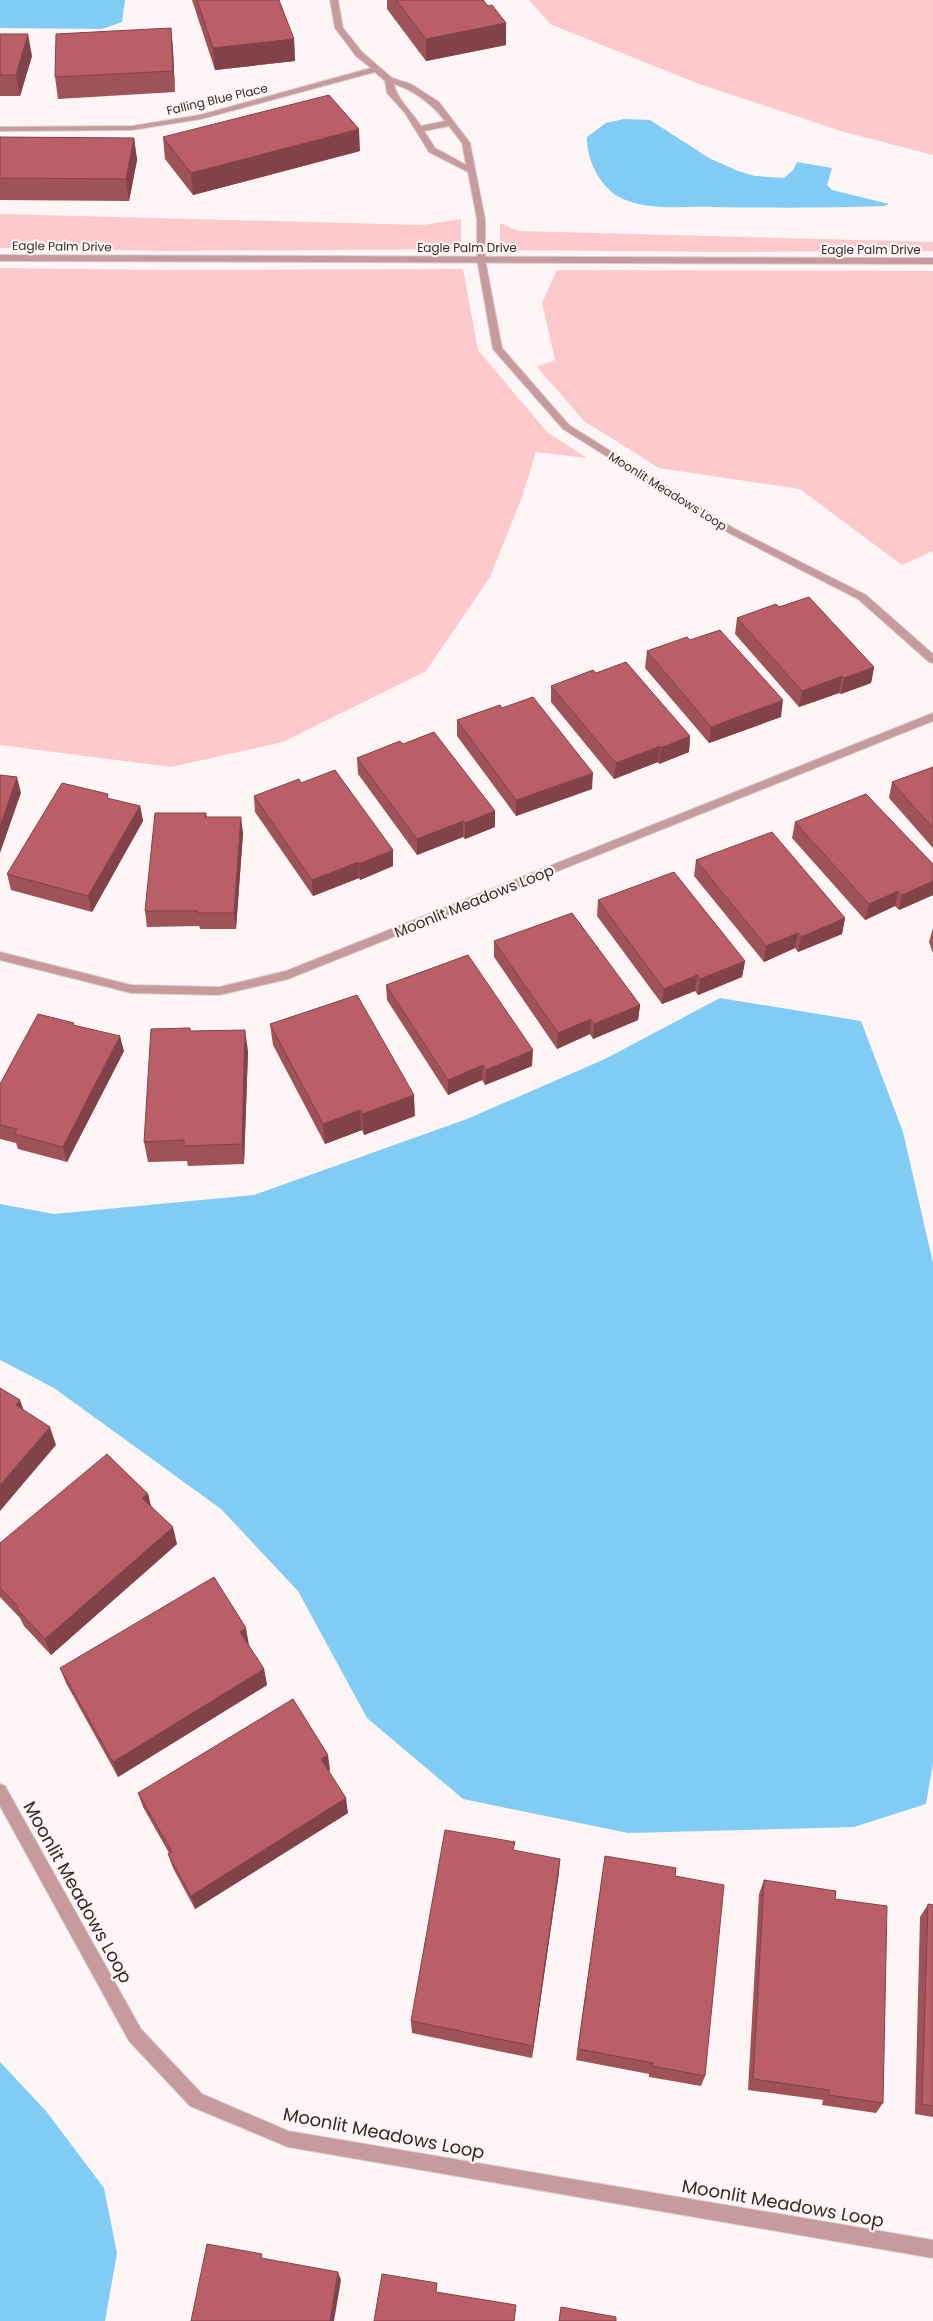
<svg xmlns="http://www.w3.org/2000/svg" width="933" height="2321" font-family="Poppins,sans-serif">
<rect width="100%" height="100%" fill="#fef5f6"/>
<path fill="#fdc9cc" d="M529,0h404v155l-92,-24 -142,-47 -149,-60z
M0,214l423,11 38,-6v30l-301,2 -160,-3z
M500,223l18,8 415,11v9l-206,1 -227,-2z
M0,268l159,2 304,-1 15,81 69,82 40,26 -51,-6 -14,45 -32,80 -64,94 -143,71 -112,25 -171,-22z
M557,270l376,1v280l-31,14 -102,-76 -141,-21 -75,-47 -47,-54 18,-7 -13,-57z"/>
<path fill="#81ccf4" d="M0,0h125l-3,22 -20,7 -102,-1z
M624,119l26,1 59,38 29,13 17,5 29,2 9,-8 4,-8 35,6 -5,17 5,5 57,14 -5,2c-57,2 -114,2 -171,1 -28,-1 -63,4 -90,-8 -22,-10 -37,-39 -36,-62l19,-14z
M720,998l141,23 42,111 30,131v500l-7,41 -72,23 -226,6 -165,-34 -96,-81 -69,-127 -77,-82 -167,-121 -54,-28v-156l54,10 200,-19 213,-76 138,-60z
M0,2062l46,49 58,77 13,65 -12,68h-105z"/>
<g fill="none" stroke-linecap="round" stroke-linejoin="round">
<defs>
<path id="minor" d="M330,0h8l5,28 19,24 30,26 19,6 28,18 31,41 15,76v40l17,89 67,77 166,104 131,66 67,59v9l-4,-1 -71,-63 -129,-66 -166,-104 -70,-80 -16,-90v-40l-9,-47 -39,-20 -24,-39 -18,-20 -2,-12 -10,-9 -174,47 -69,11 -132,1v-4l132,-1 68,-11 171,-47 -15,-12 -21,-28zM394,84c21,7 38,20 51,37l-24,5c-8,-13 -25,-28 -27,-42zM449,126l13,17 4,22 -31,-17 -11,-17z
M933,713v8l-645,258 -69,16 -88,-2 -131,-33v-8l131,33 88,2 67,-16z
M0,1784l5,2 136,243 61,65 86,37 645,109v18l-645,-111 -98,-41 -61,-65 -129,-235z"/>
<path id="tertiary" d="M0,255l933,3v6l-933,-3z"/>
</defs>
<use href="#minor" stroke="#dad0d1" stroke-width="2"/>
<use href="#tertiary" stroke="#dad0d1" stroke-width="2"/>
<use href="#minor" fill="#c79b9d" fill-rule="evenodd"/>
<use href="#tertiary" fill="#c79b9d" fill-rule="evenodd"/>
</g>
<path fill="#a05259" d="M192,0h87l15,39 1,22 -80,9z
M387,0h96l5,6 18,17v22l-80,16 -39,-52z
M171,28l2,22 2,42 -117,7 -3,-22z
M0,34l32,22 -12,40h-20z
M0,137l134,1 3,22 -8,41 -129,-1z
M163,137l197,14 -167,44 -28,-36z
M779,607l95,60 -3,16 -30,11 -2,-1 -40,14 -64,-73 2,-16z
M690,640l91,77 -72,26 -64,-75 2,-17z
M596,673l94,63 -1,16 -30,12 -1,-2 -44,17 -63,-77v-16z
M502,708l90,81 -76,27 -59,-80v-16z
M403,744l92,67v16l-30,12 -2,-2 -46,18 -59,-81 -1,-16z
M933,767v81l-44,-50 3,-16z
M301,783l92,83 -33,14 -1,-2 -46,18 -58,-84 -1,-16z
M109,799l31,7 3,15 -51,91 -81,-22 -4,-16z
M206,813l1,4 36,16 -7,96h-36l-1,-3 -52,1 -2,-16z
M795,822l138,42v31l-34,15 -4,-4 -30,14 -73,-82z
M696,860l149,58 -3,16 -44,18 -3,-4 -31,14 -70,-86z
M598,900l147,61 -3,16 -44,18 -3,-4 -33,13 -65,-88z
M933,928v25l-4,-11z
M494,941l146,64 -2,15 -45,19 -3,-5 -33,15 -63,-92z
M386,985l146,81 -47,19 -3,-5 -34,15 -61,-95z
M270,1024l145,92 -51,19 -2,-5 -37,14 -52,-99z
M75,1025l49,26 -57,111 -49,-13 -2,-6 -16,-4v-55z
M190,1028l1,3 57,20 -4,113 -56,2 -1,-5 -39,1 -4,-20z
M148,1494l3,12 26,38 -126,111 -27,-29 -4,-8 -20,-21v-54z
M249,1645l15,24 3,16 -149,92 -52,-94 -6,-15z
M330,1770l-1,1 19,42 -153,96 -22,-41 -5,-14 1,-1 -26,-46 -5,-14z
M514,1851l45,21 -27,186 -120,-25 -1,-12z
M603,1870l72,6 30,200 -4,10 -52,-9v-3l-73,-14z
M764,1880l71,19 48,204 -7,10 -54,-8 1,-5 -75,-10 11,-196z
M928,1904l5,1v212l-18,-3 5,-197z"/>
<path fill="#824249" d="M506,23v22l-80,16v-22z
M171,28l2,22 2,42 -2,-21z
M28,34l4,22 -12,40 -4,-21z
M294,39l1,22 -80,9 -2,-22z
M359,129l1,22 -167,44 -2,-22z
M134,138l3,22 -8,41 -3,-22z
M874,667l-3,16 -30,11 3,-16z
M842,676l-3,17 -40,14 3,-16z
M783,700l-2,17 -72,26 2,-16z
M690,736l-1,16 -30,12 2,-16z
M660,746l-2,16 -44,17 2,-16z
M593,773l-1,16 -76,27v-16z
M17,777l4,16 -21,60v-27z
M140,806l3,15 -51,91 -4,-16z
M495,811v16l-30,12v-16z
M241,817l2,16 -7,96 -2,-16z
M463,821v16l-46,18v-16z
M393,850v16l-33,14 -1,-16z
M358,862l1,16 -46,18 -1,-16z
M933,881v14l-34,15 3,-15z
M898,891l-3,15 -30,14 4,-16z
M845,918l-3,16 -44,18 3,-15z
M798,933l-3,15 -31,14 2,-16z
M745,961l-3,16 -44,18 2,-16z
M697,975l-2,16 -33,13 2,-15z
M640,1005l-2,15 -45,19 1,-15z
M591,1019l-1,15 -33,15 1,-16z
M245,1030l3,21 -4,113 -2,-20z
M120,1036l4,15 -57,111 -4,-15z
M533,1050l-1,16 -47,19 1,-15z
M483,1065l-1,15 -34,15v-15z
M414,1095l1,21 -51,19 -2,-21z
M360,1110l2,20 -37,14 -2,-20z
M20,1400l7,19 -11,-14z
M50,1427l6,18 -56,66v-26z
M148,1494l4,17 -10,-13z
M173,1527l4,17 -126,111 -6,-16z
M246,1628l3,17 -5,3 -4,-16z
M264,1669l3,16 -149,92 -5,-15z
M328,1755l2,15 -7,4 -2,-15z
M346,1798l2,15 -153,96 -4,-13z
M560,1859l-1,13 -27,186 1,-12z
M338,2272l3,8 -7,41h-4z"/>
<path fill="#ba5f68" stroke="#824249" d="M197,0h82l15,39 -81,9z
M396,0h87l5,6 4,-1 14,18 -80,16z
M171,28l2,43 -118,6 1,-43z
M0,34h28l-12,41h-16z
M329,95l30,34 -168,44 -28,-36z
M0,137l134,1 -8,41 -126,-1z
M809,597l65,70 -30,11 -2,-2 -40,15 -65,-73 39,-14 3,3z
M720,630l63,70 -72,27 -64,-76 40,-14 3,3z
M626,662l64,74 -29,12 -1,-2 -44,17 -65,-77 42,-16 3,3z
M533,697l60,76 -77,27 -59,-80 43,-15 2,3z
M434,732l61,79 -30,12 -2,-2 -46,18 -60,-81 43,-17 3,3z
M933,767v61l-41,-46z
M335,770l58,80 -34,14 -1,-2 -46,18 -58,-84 45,-17 2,4z
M0,775l17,2 -17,49z
M62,783l46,11 -1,4 33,8 -52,90 -81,-22z
M866,794l67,70v17l-31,14 -4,-4 -29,13 -74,-82z
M155,813h51l-1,4h36l-7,96h-37v-2h-52z
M772,832l73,86 -44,19 -3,-4 -32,13 -70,-86z
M674,872l71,89 -45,18 -3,-4 -33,14 -66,-89z
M572,913l68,92 -46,19 -3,-5 -33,14 -64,-92z
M468,955l65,95 -47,20 -3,-5 -35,15 -62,-95z
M357,995l57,100 -52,19 -2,-4 -37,14 -53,-100z
M38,1014l36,9 -1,2 47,11 -57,111 -49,-13 3,-5 -17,-4v-41z
M190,1028v3l55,-1 -3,114 -58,2v-6l-40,2 7,-113z
M0,1388l20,12 -4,5 34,22 -50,58z
M107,1454l41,40 -6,4 31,29 -128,112 -28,-30 2,-2 -19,-19v-45z
M214,1577l32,51 -6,4 24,37 -151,93 -53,-94z
M293,1699l35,56 -7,4 25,39 -155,98 -23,-42 4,-2 -34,-59z
M445,1830l70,12 -2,8 47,9 -27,187 -122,-25z
M605,1856l71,12 -1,8 49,9 -19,191 -53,-10 1,-3 -75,-14z
M764,1880l72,11 -1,8 52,7 -4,197 -54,-8v-5l-76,-11z
M928,1904l5,1v201l-11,-2z
M207,2244l55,10 -1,4 77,14 -8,49h-139z
M382,2274l55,9 -1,9 80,13 -2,16h-140z
M561,2307l55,10v4h-57z"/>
<g text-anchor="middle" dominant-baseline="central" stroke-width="4.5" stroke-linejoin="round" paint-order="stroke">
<g font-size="12" fill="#382829" stroke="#fef5f6">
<text transform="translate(217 99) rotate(-13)">Falling Blue Place</text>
<text transform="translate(62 246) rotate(1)">Eagle Palm Drive</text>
<text x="467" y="247">Eagle Palm Drive</text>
<text x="871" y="249">Eagle Palm Drive</text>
<text transform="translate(668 491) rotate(32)">Moonlit Meadows Loop</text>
</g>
<g font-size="15" fill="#382829" stroke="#fef5f6">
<text transform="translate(474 901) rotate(-22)">Moonlit Meadows Loop</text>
</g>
<g font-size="18" fill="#382829" stroke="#fef5f6">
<text transform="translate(78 1892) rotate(61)">Moonlit Meadows Loop</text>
<text transform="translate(384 2133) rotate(11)">Moonlit Meadows Loop</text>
<text transform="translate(783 2203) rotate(10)">Moonlit Meadows Loop</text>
</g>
</g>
</svg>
